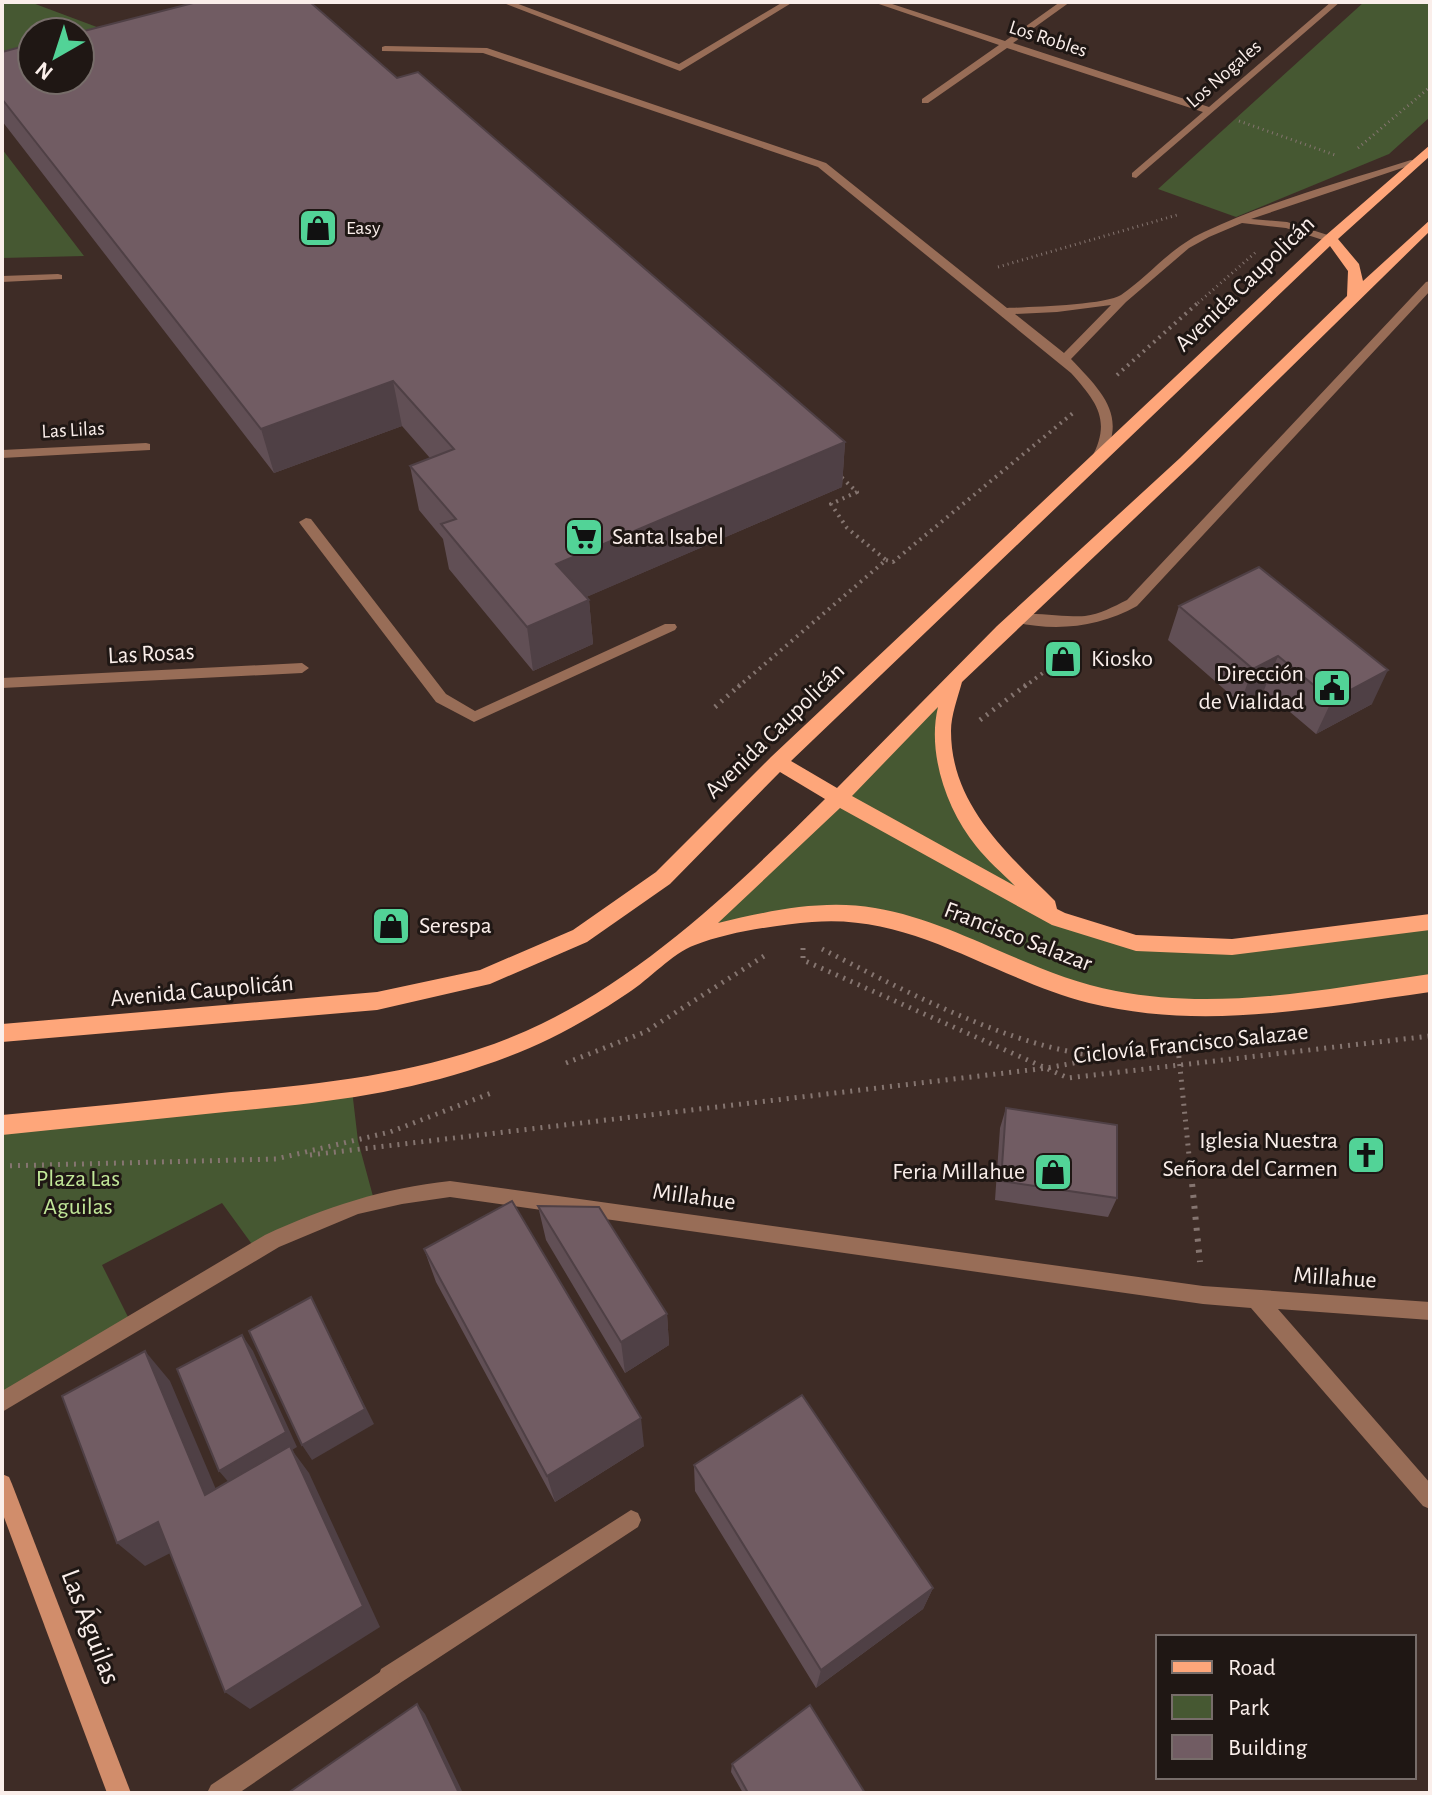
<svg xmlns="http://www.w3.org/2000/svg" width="1432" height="1795" font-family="'Alegreya Sans',sans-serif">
<rect width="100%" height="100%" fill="#3e2c26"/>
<path fill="#465832" d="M2,2h28l139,52 -89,23v-45h-48v48l-30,18z
M1364,2h66v115l-41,37 -153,63 -78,-28z
M2,149l82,107 -82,2z
M954,678l-12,50 18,74 99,117 123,28 248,-25v61l-202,25 -78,-3 -300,-92 -166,26z
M352,1090l6,51 16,59 -117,51 -35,-48 -120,62 30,60 -130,77v-277z"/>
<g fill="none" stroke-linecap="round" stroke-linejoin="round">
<path stroke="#857570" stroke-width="3" stroke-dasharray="1 4" stroke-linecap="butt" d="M1239,121l96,34
M1358,148l72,-61
M998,267l179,-52
M1198,303l58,-51"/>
<path stroke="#857570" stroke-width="4" stroke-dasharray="2 5" stroke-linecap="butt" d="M1117,375l83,-74
M886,560l7,2 180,-149
M738,687l148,-127 -39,-32 -16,-24 26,-12 -17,-16
M1024,687l47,-35"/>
<path stroke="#857570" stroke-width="5" stroke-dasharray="2 6" stroke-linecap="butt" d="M715,707l25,-22
M980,720l46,-35
M803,948v12l265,118 362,-42
M822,949c75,38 173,90 256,104 28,5 97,-6 129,-8
M1178,1048l13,127
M566,1063l79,-31 119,-76
M310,1155l737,-87 70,-13
M2,1166l274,-7 114,-27 104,-40"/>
<path stroke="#857570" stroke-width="6" stroke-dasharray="3 8" stroke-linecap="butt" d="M1191,1173l9,89"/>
<path fill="#986d57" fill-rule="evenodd" d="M385,46l102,2 339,115 181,145c22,-1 99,-3 114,-13 29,-20 50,-48 83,-63 66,-31 138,-50 207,-72l9,2 -169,57 36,3 47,15v4h-8l-40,-13 -44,-5 -33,14 -20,11 -63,54 -55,57c31,33 58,57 30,103l-4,1 -6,-4c21,-38 6,-57 -20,-86l-253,-206 -335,-114 -101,-2v-4zM1111,305l-47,48 -49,-39 42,-2z
M306,518l5,1 135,175 29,17 190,-87h10l2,3 -2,3 -201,92 -38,-20 -135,-177 -2,-3z
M631,1510l7,3 3,7 -3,7 -241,158 -8,3 -8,-3 -3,-8 3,-8z"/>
<path fill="#986d57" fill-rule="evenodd" d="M501,2h12l166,62 104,-62h10l-113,69z
M873,2h13l119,39 55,-39h10l-57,41 196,64 122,-105h9l-204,176 -4,-1v-4l71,-61 -196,-64 -79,55h-6v-4l77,-54z
M58,274l4,1v4l-60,3v-6z
M1430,281v10l-293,315c-39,22 -84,26 -127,15l-2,-3c11,-9 59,0 77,-2 15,-2 28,-9 42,-16l299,-318z
M146,443l4,1v6l-148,8v-8z
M302,663l7,5 -7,5 -300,15v-10z
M450,1181l753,105 227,16v18l-152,-11 152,174v26l-7,-3 -172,-198 -48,-4 -753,-107 -48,7 -44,10 -79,33 -277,165v-21l263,-156c60,-28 119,-47 185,-54z
M389,1666l8,3 3,8 -3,8 -158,108h-32l4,-8z"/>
<path fill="#d18d6b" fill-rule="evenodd" d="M2,1474l7,3 3,7 119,309h-24l-105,-281z"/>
<path fill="#fea67a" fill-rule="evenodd" d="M1430,145v11l-92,83 21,25 4,17 67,-61v11l-238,233 -230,218c-4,15 -11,33 -11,49 0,74 56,122 104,170l2,8 8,4 71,22 96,4 198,-25v16l-198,25 -96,-4 -84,-26 -212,-117 -122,115c51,-12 104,-24 157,-15 84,14 155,67 241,83 105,20 209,-2 314,-17v18c-114,16 -226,39 -341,11 -95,-24 -175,-90 -277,-81 -35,3 -84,10 -117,23 -24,9 -45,34 -67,48 -46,31 -93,56 -146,73 -84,29 -169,38 -257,46 -74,8 -149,15 -223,23v-20c76,-7 153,-15 229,-23 100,-9 201,-20 295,-61 115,-51 211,-145 299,-232l-45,-27 -110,112 -83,58 -97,42 -113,26 -375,32v-18l375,-32 103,-22 93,-40 83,-58 115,-115 554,-521zM1330,246l18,25 -1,25 -167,162 -183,168 -160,162 -46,-27zM938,707c-11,45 8,102 38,139 11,14 26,27 39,40l-163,-90z"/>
</g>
<path fill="#614f55" d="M2,52l395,26 448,364 -3,45 -256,110 3,3 4,44 -60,27 -84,-102 -6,-30 -24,-29 -9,-44 20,-8 -28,-32 -128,47 -272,-352z
M1179,606l193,98 -56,30 -52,-44 -24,13 -72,-63z
M1006,1108l111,90 -9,19 -113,-17 5,-72z
M538,1206l129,108 2,31 -44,28 -79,-133z
M424,1249l220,197 -89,56 -119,-220z
M694,1465l239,123 -10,21 -107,79 -121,-197z
M732,1764l133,29h-122l-12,-21z"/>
<path fill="#4f4045" d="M393,381l9,45 -128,47 -13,-44z
M845,442l-3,45 -281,121 -5,-44z
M589,600l4,44 -60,27 -6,-44z
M1278,656l-14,34 -24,13 13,-34z
M1388,670l-16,34 -56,30 16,-34z
M311,1297l63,127 -62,36 -10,-15z
M667,1314l2,31 -44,28 -4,-31z
M242,1335l11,16 44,96 -5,3 17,23 71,154 -130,82 -25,-17 6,-207 -12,-14z
M145,1351l25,30 59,139 -24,-25z
M641,1418l3,28 -89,56 -8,-26z
M158,1522l26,24 -39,20 -28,-23z
M933,1588l-10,21 -107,79 5,-18z
M417,1704l8,10 38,79h-8z"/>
<path fill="#715c63" stroke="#4f4045" stroke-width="2" d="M197,2h113l87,76 21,-6 427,370 -289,122 33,36 -62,27 -86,-103 15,-5 -46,-53 44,-17 -61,-68 -132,48 -259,-330v-47l30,-8v36h48v-48z
M1259,567l129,103 -56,30 -54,-44 -25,13 -74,-63z
M1006,1108l111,17v73l-116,-17z
M512,1201l129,217 -94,58 -123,-227z
M538,1206l61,1 68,107 -46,28z
M311,1297l54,112 -63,36 -53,-114z
M242,1335l44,97 -67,39 -42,-102z
M145,1351l60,144 85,-49 73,160 -138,86 -67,-170 -41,21 -55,-147z
M802,1395l131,193 -112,82 -127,-205z
M417,1704l41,87 -3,2h-167z
M810,1705l55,88h-117l-16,-29z"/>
<defs>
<symbol id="shop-square" viewBox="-11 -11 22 22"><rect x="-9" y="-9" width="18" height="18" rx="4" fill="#52d397" stroke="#1f1714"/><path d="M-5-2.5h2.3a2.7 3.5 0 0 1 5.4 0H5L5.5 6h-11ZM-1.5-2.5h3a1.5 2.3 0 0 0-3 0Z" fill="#111"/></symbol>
<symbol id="supermarket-square" viewBox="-11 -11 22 22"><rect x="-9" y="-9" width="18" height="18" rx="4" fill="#52d397" stroke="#1f1714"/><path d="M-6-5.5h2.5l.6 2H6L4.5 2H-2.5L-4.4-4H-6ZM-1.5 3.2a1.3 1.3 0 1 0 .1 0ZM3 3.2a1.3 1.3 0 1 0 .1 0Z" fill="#111"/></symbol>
<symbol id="civic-square" viewBox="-11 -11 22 22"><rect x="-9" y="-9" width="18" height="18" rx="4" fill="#52d397" stroke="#1f1714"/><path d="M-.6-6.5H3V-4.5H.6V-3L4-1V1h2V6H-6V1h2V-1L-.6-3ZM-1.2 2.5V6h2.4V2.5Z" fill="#111"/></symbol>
<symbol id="church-square" viewBox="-11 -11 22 22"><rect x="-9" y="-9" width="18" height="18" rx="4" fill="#52d397" stroke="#1f1714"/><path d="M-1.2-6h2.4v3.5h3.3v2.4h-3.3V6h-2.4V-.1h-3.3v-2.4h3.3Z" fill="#111"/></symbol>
</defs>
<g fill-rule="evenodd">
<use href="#shop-square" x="296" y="206" width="44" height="44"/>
<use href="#supermarket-square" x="562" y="515" width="44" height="44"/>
<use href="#shop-square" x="1041" y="637" width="44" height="44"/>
<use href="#civic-square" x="1310" y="666" width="44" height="44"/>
<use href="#shop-square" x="369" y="904" width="44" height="44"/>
<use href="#church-square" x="1344" y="1133" width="44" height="44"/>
<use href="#shop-square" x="1031" y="1150" width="44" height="44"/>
</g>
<g text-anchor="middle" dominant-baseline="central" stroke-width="6" stroke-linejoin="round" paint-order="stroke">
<g font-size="20" fill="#faeeea" stroke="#1f1714">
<text transform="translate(1048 39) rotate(18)">Los Robles</text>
<text transform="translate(1224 74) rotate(-41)">Los Nogales</text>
<text transform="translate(73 430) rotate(-3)">Las Lilas</text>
</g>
<g font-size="20" fill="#faeeea" stroke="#1f1714" text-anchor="start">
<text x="346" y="228">Easy</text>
</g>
<g font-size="24" fill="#faeeea" stroke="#1f1714">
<text transform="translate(1245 284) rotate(-44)">Avenida Caupolicán</text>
<text transform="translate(151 654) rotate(-3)">Las Rosas</text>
<text transform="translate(775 731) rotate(-44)">Avenida Caupolicán</text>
<text transform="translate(1018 937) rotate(21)">Francisco Salazar</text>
<text transform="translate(202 991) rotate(-5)">Avenida Caupolicán</text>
<text transform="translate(1191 1044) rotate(-6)">Ciclovía Francisco Salazae</text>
<text transform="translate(694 1197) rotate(8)">Millahue</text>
<text transform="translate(1335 1278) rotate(4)">Millahue</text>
</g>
<g font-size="24" fill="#faeeea" stroke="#1f1714" text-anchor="start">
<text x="612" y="537">Santa Isabel</text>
<text x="1091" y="659">Kiosko</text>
<text x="1304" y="674" text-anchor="end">Dirección<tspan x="1304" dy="28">de Vialidad</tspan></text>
<text x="419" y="926">Serespa</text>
<text x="1338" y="1141" text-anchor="end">Iglesia Nuestra<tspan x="1338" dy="28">Señora del Carmen</tspan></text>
<text x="1025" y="1172" text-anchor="end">Feria Millahue</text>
</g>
<g font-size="24" fill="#c1e798" stroke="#1f1714">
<text x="78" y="1179">Plaza Las<tspan x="78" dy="28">Aguilas</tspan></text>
</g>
<g font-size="28" fill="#faeeea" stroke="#1f1714">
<text transform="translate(90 1627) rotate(69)">Las Águilas</text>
</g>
</g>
<rect width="1432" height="1795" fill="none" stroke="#faeeea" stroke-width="8"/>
<rect x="1156" y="1635" width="260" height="144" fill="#1f1714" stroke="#776d6a" stroke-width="2"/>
<rect x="1172" y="1661" width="40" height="12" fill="#fea67a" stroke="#776d6a" stroke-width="2"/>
<text x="1228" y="1675" font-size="24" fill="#faeeea">Road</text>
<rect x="1172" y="1695" width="40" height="24" fill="#465832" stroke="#776d6a" stroke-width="2"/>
<text x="1228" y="1715" font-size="24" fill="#faeeea">Park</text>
<rect x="1172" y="1735" width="40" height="24" fill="#715c63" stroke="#776d6a" stroke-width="2"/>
<text x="1228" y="1755" font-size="24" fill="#faeeea">Building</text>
<g transform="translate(56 56) rotate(219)"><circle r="38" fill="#1f1714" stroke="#776d6a" stroke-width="2"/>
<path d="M0-6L14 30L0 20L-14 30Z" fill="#52d397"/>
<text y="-12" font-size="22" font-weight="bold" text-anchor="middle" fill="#faeeea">N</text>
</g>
</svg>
